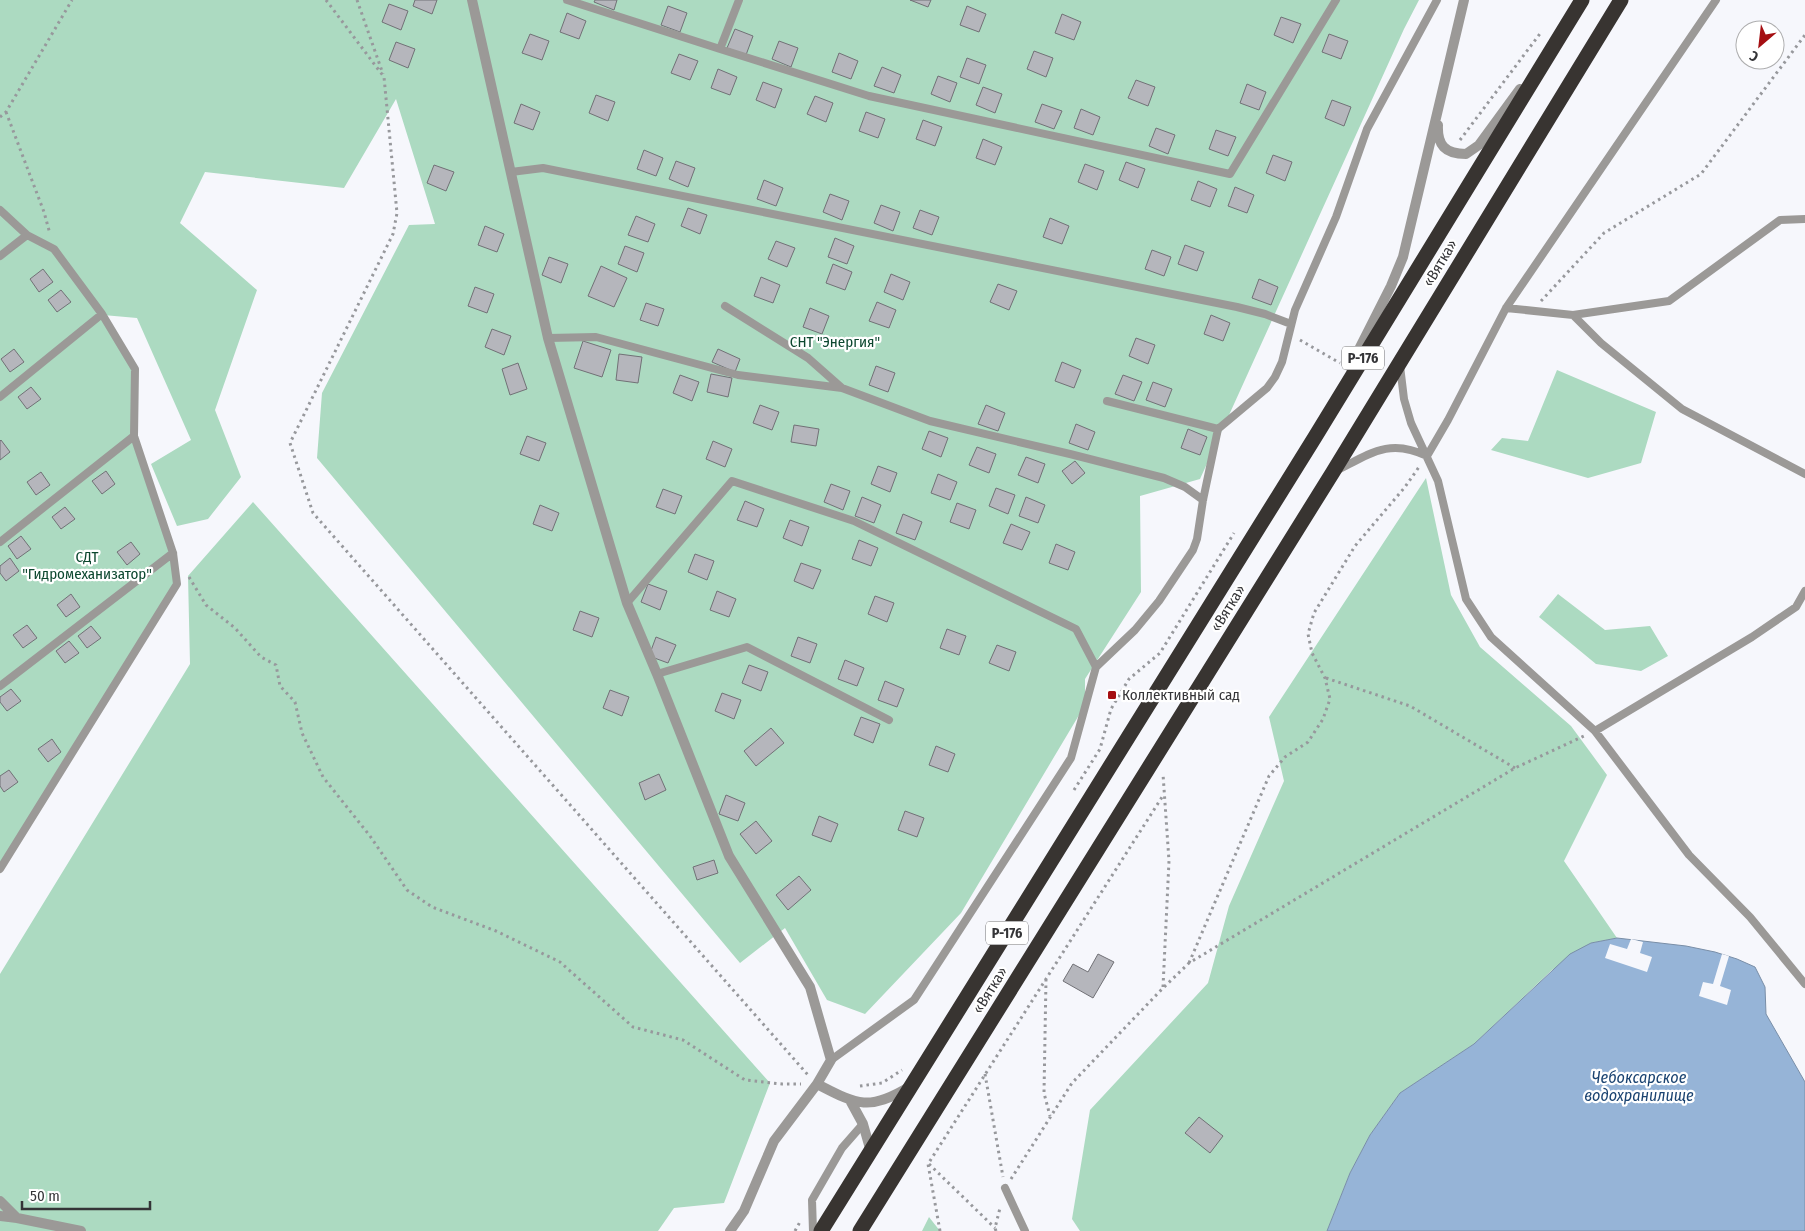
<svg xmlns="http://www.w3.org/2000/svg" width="1805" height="1231" font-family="'Fira Sans Condensed',sans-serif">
<rect width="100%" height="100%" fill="#f6f7fc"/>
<path fill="#acdac1" d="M0,0h1419l-15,29 -204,450 -60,17 1,96 -56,87v26l-124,208 -96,101 -38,-14 -42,-72 -45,35 -423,-505 5,-65 87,-168 26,-1 -39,-125 -52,89 -139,-16 -25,51 77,67 -42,120 26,67 -33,42 -31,7 -26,-62 40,-24 -54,-122 -34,-3 32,54 -1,67 39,117 4,31 -177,285z
M1557,370l99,42 -15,51 -53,15 -97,-28 11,-12 26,3z
M1426,478l25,117 29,52 91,79 36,49 -43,86 53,77 -26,5 -39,27 -78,74 -74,49 -30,42 -20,38 -23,58h-247l-8,-12 18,-109 118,-127 21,-77 55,-125 -15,-64z
M253,502l517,581 -46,120 -50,5 -16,23h-658v-257l190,-310 -2,-88z
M1558,594l47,36 45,-4 18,30 -27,15 -45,-7 -57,-47z
M929,1217l11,14h-18z"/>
<path fill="#96b4d7" stroke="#798ea7" d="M1617,938l69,8 29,6 22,7 18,8 10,20 1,27 39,68v149h-478l23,-58 20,-38 30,-42 74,-49 96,-90 21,-11z"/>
<path fill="#f6f7fc" d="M1631,939l12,3 -3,11 12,4 -5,15 -42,-14 5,-14 17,5z
M1722,954l7,2 -9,30 11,4 -4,15 -28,-9 4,-14 10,2z"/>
<path fill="#b5b6bc" stroke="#717176" d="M415,0h22l-5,14 -19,-8z
M595,0h22l-3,10 -20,-8z
M910,0h21l-3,7z
M389,4l19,7 -7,19 -19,-8z
M668,6l19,7 -7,19 -19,-7z
M967,6l19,8 -7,18 -19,-7z
M567,13l19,8 -7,18 -19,-7z
M1062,14l19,8 -7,18 -19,-7z
M1281,17l20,7 -8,19 -19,-8z
M735,29l18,7 -7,19 -19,-7z
M530,34l19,7 -7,19 -20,-7z
M1329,34l19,7 -7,18 -19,-7z
M779,41l19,7 -7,19 -19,-8z
M396,42l19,7 -7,19 -19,-8z
M1034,51l19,7 -7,19 -19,-8z
M839,53l19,8 -7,18 -19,-7z
M679,54l19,7 -8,19 -19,-7z
M967,58l19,7 -7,19 -19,-7z
M882,67l19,8 -7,18 -20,-7z
M718,69l19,8 -7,18 -19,-7z
M938,76l19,7 -7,19 -19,-8z
M1136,80l19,7 -7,19 -20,-8z
M763,82l19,7 -7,19 -19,-8z
M1247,84l19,8 -7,18 -19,-7z
M983,87l19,7 -7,19 -19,-8z
M596,95l19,7 -7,19 -19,-8z
M815,96l18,7 -7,19 -19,-8z
M1332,100l19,7 -7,19 -19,-8z
M521,104l19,8 -7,18 -19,-7z
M1042,104l20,7 -8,18 -19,-7z
M1081,109l19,8 -7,18 -19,-7z
M866,112l19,7 -7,19 -19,-7z
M923,120l19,7 -7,19 -19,-7z
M1156,128l19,7 -7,19 -19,-8z
M1216,130l20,7 -8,19 -19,-7z
M983,139l19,8 -7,18 -19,-7z
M644,150l19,8 -7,18 -19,-7z
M1273,155l19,7 -7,19 -19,-8z
M676,161l19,7 -7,19 -19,-8z
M1126,162l19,7 -7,19 -19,-8z
M1085,164l19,7 -7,19 -19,-8z
M434,165l20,7 -8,19 -19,-8z
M764,180l19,8 -7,18 -19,-7z
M1198,181l19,8 -7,18 -19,-7z
M1235,187l19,8 -7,18 -19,-7z
M830,194l19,7 -7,19 -19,-8z
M881,205l19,7 -7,19 -19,-8z
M688,208l19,7 -7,19 -19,-8z
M920,210l19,7 -7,18 -19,-7z
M636,216l19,8 -7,18 -20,-7z
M1050,218l19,8 -7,18 -19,-7z
M485,226l19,8 -7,18 -19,-7z
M835,238l19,8 -7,18 -19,-7z
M776,241l19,7 -8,19 -19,-8z
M1185,245l19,7 -7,19 -19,-7z
M625,246l19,7 -7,19 -19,-8z
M1152,250l19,7 -7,19 -19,-7z
M549,257l19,7 -7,19 -19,-8z
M833,264l19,8 -7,18 -19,-7z
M601,266l26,12 -13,29 -26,-11z
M43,269l10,13 -14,10 -9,-13z
M891,274l19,8 -7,18 -19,-8z
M761,277l19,8 -7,18 -19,-7z
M1259,279l19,8 -7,18 -19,-7z
M998,284l19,7 -8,19 -19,-8z
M475,287l19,7 -7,19 -19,-7z
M61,290l10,12 -14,10 -9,-12z
M877,302l19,8 -7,18 -20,-7z
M646,303l18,6 -6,17 -18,-6z
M810,308l19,8 -7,18 -19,-7z
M1211,315l19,8 -7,18 -19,-7z
M492,329l19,7 -7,19 -19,-8z
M1136,338l19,7 -7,19 -19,-8z
M583,341l28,9 -9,27 -28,-9z
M14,349l10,13 -14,10 -9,-13z
M718,349l22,10 -5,13 -23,-10z
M619,354l23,3 -4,26 -22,-3z
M1062,362l19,8 -7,18 -19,-7z
M518,363l9,26 -17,6 -8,-26z
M876,366l19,7 -7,19 -19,-7z
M711,374l21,4 -4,19 -21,-5z
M680,375l19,7 -7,19 -19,-8z
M1123,375l19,7 -8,19 -19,-7z
M1153,382l19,7 -7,18 -19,-7z
M31,387l10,12 -14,10 -9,-12z
M760,405l19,7 -7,18 -19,-7z
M986,405l19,8 -7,18 -20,-7z
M1076,424l19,8 -7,18 -19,-7z
M794,425l25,4 -3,17 -25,-4z
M1188,429l19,8 -7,18 -19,-7z
M929,431l19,7 -7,19 -19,-8z
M527,436l19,7 -7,18 -19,-7z
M1,440l9,12 -10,8v-19z
M713,441l19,8 -7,18 -19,-8z
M977,447l19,7 -7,19 -20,-8z
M1026,457l19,7 -7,19 -20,-8z
M1075,461l10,12 -13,11 -10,-13z
M878,466l19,7 -7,19 -19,-8z
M106,471l9,13 -13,10 -10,-13z
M41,472l9,13 -14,10 -9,-13z
M938,474l19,8 -7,18 -19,-7z
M831,484l19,7 -7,19 -19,-8z
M996,488l19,7 -7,19 -19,-8z
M663,489l19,7 -7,18 -19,-7z
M862,497l19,8 -7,18 -19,-7z
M1026,497l19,8 -7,18 -19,-7z
M745,501l19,8 -7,18 -20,-7z
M957,503l19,7 -7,19 -19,-7z
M540,505l19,8 -7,18 -19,-7z
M65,507l10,12 -14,10 -9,-12z
M903,514l19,8 -7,18 -19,-7z
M790,520l19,7 -7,19 -19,-8z
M1011,524l19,8 -8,18 -19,-7z
M21,536l10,13 -14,10 -9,-13z
M859,540l19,8 -7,18 -19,-7z
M131,542l9,12 -13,11 -10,-13z
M1056,544l19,8 -7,18 -19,-7z
M695,554l19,7 -7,19 -19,-8z
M10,558l9,13 -13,10 -6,-8v-7z
M801,563l20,7 -8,19 -19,-8z
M648,584l19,7 -7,19 -19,-8z
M717,591l19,8 -7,18 -19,-7z
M71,594l9,13 -14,10 -9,-12z
M875,596l19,7 -7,19 -19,-8z
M580,611l19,7 -7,19 -19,-7z
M27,625l10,13 -14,10 -10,-13z
M91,626l10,12 -14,10 -9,-12z
M947,629l19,7 -7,19 -19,-7z
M656,637l20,8 -8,18 -19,-7z
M798,637l19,7 -7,19 -19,-7z
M69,641l10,12 -14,10 -9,-12z
M997,645l19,7 -7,19 -20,-8z
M845,660l19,8 -7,18 -19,-7z
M749,665l19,7 -7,19 -19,-8z
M885,681l19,8 -7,18 -19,-7z
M11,689l10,12 -14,10 -7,-9v-5z
M610,690l19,7 -7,19 -19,-8z
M722,693l19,7 -7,19 -19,-8z
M861,717l19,7 -7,19 -19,-8z
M771,728l13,15 -28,23 -12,-15z
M52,739l9,13 -13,10 -10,-13z
M936,746l19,8 -7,18 -19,-7z
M9,770l9,12 -14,10 -4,-6v-10z
M659,774l7,16 -21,10 -6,-17z
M726,795l19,8 -7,18 -19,-7z
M905,811l19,7 -7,19 -19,-7z
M819,816l19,8 -7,18 -19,-7z
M756,821l16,20 -16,13 -16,-20z
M714,860l4,13 -21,7 -4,-13z
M799,876l12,14 -23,20 -12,-15z
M1098,954l16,8 -21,36 -30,-17 10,-17 15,8z
M1199,1117l24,19 -13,17 -25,-20z"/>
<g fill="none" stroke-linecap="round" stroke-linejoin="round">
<path stroke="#97989c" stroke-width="3" stroke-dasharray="2.5 4" stroke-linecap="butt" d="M326,0l58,77 13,136 -4,21 -103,209 23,70 495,562
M357,0l26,74
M6,112l38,100 6,22
M0,117l6,-5 66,-112
M1460,140l82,-109
M1541,301l63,-68 97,-59 104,-139
M1300,340l40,23
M189,577l17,28 29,23 26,29 15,8 4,21 15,16 7,31 21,44 47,59 37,54 25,17 64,24 64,31 73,65 50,13 62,40 37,4h19
M1326,678l84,28 105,62
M1074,790l26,-41 11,-40 18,-30 31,-26 74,-120
M1189,963l80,-187 16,-19 23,-15 15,-23 7,-20 -5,-21 -13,-25 -4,-19 6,-21 41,-67 50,-59 14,-20
M1046,979l-2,114 6,23
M1163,987l6,-126 -6,-87
M985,1074l18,103
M860,1086l22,-3 20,-13
M929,1164l66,64
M1011,1179l61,-96 91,-95 26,-25 326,-195 69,-32
M795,1231l6,-11
M940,1231l-12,-67 236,-370
M996,1231l-1,-3 5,-20"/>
<path stroke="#9b9997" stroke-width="8" d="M567,0l153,49 19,-49
M720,49l149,47 361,78 106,-174
M511,172l32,-4 694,139 28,7 26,10
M0,210l27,25 27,14 48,65 33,55 -1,67 39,117 4,31 -177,285
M0,256l27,-21
M725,306l83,52 34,30
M1506,308l67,7 28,28 81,66 123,65
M1573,315l96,-14 111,-81 25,-1
M548,338l48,-1 142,38 104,13 88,33 140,33 94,24 21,9 18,13
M1400,366l4,33 7,24 27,58 28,118 25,38 104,94 94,124 61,62 55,67
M0,397l102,-83
M1107,401l111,28
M1427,456l21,-36 58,-112 210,-308
M1338,470c33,-17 52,-32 89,-14
M0,542l134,-106
M627,603l105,-122 122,40 222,108 20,38
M657,674l90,-27 142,73
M0,686l173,-133
M1595,731l157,-94 44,-30 9,-16
M831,1060l83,-60 157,-242 25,-91 39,-37 24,-29 34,-51 4,-11 6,-39 15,-71 49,-41 8,-11 7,-15 13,-52 41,-93 31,-88 70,-129
M1005,1188l20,43
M813,1231l-1,-31 30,-52 21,-24"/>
<path stroke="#9b9997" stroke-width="10" d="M472,0l76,338 79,265 30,71 72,182 81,131 21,73 -14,24
M1438,125c-1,20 7,29 28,29l13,-9 41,-56
M1350,367l41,-81 12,-29 61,-257
M851,1102l12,22 8,28
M0,1201l17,17 64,13
M0,1216l17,2
M730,1231l14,-20 30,-70 43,-57c39,20 51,28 92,3"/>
<path stroke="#383431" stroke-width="15" d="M821,1231l494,-794 267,-437
M860,1231l473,-759 288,-472"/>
</g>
<rect fill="#a50f12" stroke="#fff" stroke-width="2" x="1107" y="690" width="10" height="10" rx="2.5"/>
<g text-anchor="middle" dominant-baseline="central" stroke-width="4.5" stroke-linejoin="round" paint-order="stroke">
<g fill="#fff" stroke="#717173" stroke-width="1">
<rect x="1342" y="346.5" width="42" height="23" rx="4"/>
<rect x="986" y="921.5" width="42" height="23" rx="4"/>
</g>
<g font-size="14" font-weight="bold" fill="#343437">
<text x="1363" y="358">Р-176</text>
<text x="1007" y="933">Р-176</text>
</g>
<g font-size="15" fill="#343437" stroke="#fff">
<text transform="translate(1440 263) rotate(-59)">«Вятка»</text>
<text transform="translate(1228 608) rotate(-58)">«Вятка»</text>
<text transform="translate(990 990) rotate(-58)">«Вятка»</text>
</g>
<g font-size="15" fill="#0c472f" stroke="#fff">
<text x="835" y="342">СНТ "Энергия"</text>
<text x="87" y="557">СДТ<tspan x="87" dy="17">"Гидромеханизатор"</tspan></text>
</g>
<g font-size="15" fill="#343437" stroke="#fff" text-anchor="start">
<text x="1122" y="695">Коллективный сад</text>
</g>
<g font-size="16" font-style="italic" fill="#1a4371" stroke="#fff">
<text x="1639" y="1077">Чебоксарское<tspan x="1639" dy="18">водохранилище</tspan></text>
</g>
</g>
<g transform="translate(1760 45) rotate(208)"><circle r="24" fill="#ffffff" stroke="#aeaeaf"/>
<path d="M0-4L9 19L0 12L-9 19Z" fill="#a50f12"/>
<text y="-8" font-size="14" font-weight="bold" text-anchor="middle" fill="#343437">С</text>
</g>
<path d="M22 1201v8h128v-8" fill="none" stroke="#343437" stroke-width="2.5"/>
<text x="30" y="1201" font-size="15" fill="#343437" stroke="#ffffff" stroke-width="4" paint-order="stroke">50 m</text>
</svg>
